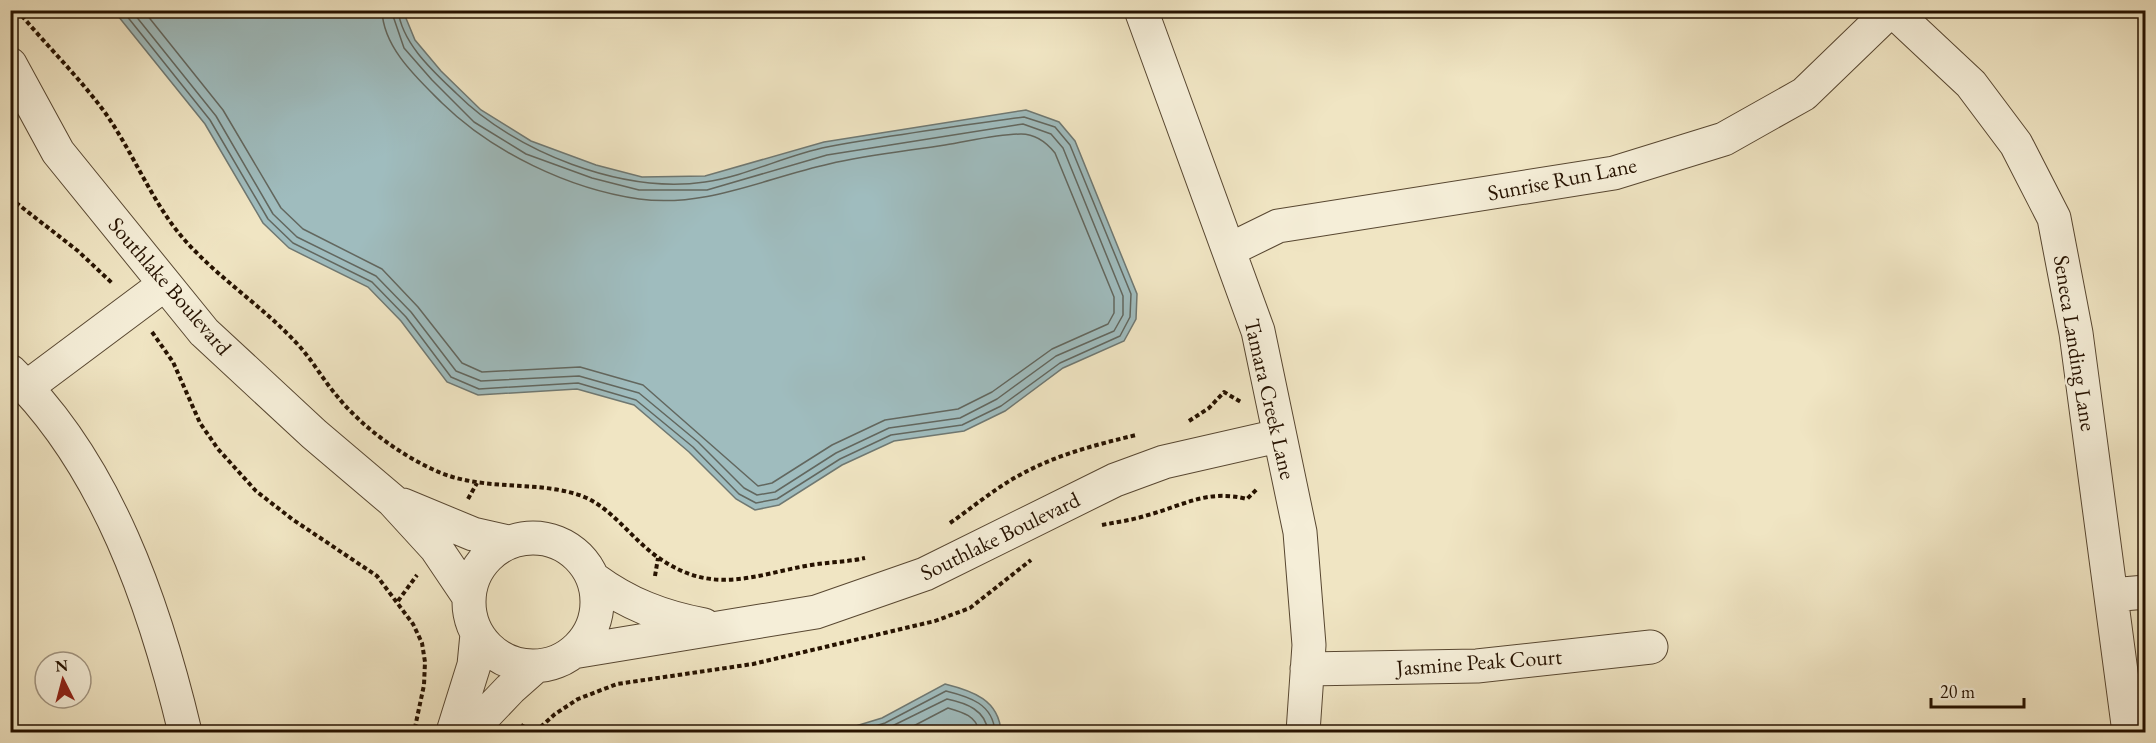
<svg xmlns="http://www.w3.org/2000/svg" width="2156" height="743" font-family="'EB Garamond',serif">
<rect width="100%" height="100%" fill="#f0e5c3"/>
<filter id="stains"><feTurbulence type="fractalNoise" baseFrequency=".00333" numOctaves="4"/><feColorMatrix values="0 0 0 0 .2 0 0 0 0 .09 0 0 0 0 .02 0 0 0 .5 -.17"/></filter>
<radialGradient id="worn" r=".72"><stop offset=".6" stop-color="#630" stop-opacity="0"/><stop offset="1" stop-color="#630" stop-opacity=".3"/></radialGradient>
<path fill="#9fbcbe" stroke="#6f7872" stroke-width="1.5" d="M114,11h289l12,29 26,31 40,39 50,31 65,24 46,12 63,-1 119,-34 202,-32 33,12 16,19 62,153 -1,25 -12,22 -61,27 -58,43 -41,20 -70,10 -52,24 -63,40 -24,5 -19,-11 -47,-47 -55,-47 -57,-16 -99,6 -31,-13 -46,-61 -33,-34 -79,-39 -26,-25 -58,-99z
M945,684c28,7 54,16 56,48h-165l46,-14z"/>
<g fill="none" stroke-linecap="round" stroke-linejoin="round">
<path stroke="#62675f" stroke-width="1.5" d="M122,10l88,110 58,99 25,24 79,39 34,35 45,60 28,12 99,-6 58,17 57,47 46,47 17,9 21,-4 63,-40 51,-24 71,-10 39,-19 59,-43 60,-27 10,-19 1,-23 -61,-149 -15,-18 -31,-10c-65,9 -132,18 -197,30 -41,8 -80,29 -122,35 -83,12 -190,-30 -248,-88 -23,-22 -55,-50 -59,-84
M131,10l85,106 57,98 24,23 79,39 35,36 45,59 25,10 98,-5 60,17 59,49 46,46 13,7 18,-3 61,-39 53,-25 71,-10 37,-19 59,-43 58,-25 9,-16v-19l-60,-148 -12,-14 -28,-10 -196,31 -120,35h-68l-47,-12 -66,-24 -52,-32 -42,-42 -28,-32 -13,-38
M143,10l80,100 58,98 22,21 79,40 36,38 44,56 20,9 98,-5 63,18 115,101 14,-3 60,-38 53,-25 73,-11 34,-17 60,-43 56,-25 6,-11v-16l-59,-144c-8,-10 -20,-19 -34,-19 -24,0 -51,7 -76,11 -38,6 -78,10 -116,19 -64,14 -123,44 -190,35 -70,-10 -147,-47 -197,-96 -24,-24 -59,-55 -60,-93
M856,732l29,-9 61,-32c24,6 47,13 49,41
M880,732l67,-33c19,4 39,11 41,33
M902,732l46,-24c14,4 29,8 31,24"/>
<defs>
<path id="minor" d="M1141,10l117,321 42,201 9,113 -6,87
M1892,10l79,74 45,60 38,74 22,115 53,399
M10,64l48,88 146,180 110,102 79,67 43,47 33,49
M1229,250l49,-24 336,-53 110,-34 80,-45 87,-84
M10,371c97,93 145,235 175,361
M27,387l138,-103
M403,505l70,29 35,8
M469 602a64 64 0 1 1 128 0a64 64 0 1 1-128 0Z
M594,579c34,25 68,38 110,46
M2111,595l35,-3
M573,652l243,-40 109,-38 190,-94 49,-18 114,-26
M1307,669l170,-3 174,-19
M453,732l21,-67 3,-31
M469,732l41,-43 26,-23"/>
</defs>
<use href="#minor" stroke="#584731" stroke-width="35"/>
<path stroke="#261200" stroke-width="4" stroke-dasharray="4.5 3" stroke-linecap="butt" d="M17,10c29,35 63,68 89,104 25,36 42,78 68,113 36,47 88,77 127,121 13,15 23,33 36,48 24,30 61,57 95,73 49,24 103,10 150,27 31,12 50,44 77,62 55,38 94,17 152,7 18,-3 36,-3 54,-7
M10,198l68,53 35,33
M152,332l21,30 27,61 18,26 38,42 36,28 85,57 36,48 9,19 3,19 -1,23 -10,47
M1189,421l20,-13 15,-16 17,10
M468,499l9,-16
M950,523c22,-15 44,-34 68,-47 37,-21 77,-31 118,-41
M1102,525c15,-3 31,-5 46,-10 37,-10 59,-26 99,-16l11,-11
M655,576l3,-18
M398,601l19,-26
M521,725l12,7
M535,732l20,-18 23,-15 39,-15 136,-20 182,-43 35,-13 61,-48"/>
<use href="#minor" stroke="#f5eed8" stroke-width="33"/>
</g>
<g text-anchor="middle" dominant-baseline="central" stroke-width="5" stroke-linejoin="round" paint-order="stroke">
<g font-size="22" fill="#261200" stroke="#f5eed8">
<text transform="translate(1562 179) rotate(-11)">Sunrise Run Lane</text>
<text transform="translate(170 286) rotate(49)">Southlake Boulevard</text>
<text transform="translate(2075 343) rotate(81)">Seneca Landing Lane</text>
<text transform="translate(1270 399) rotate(77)">Tamara Creek Lane</text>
<text transform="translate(1000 536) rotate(-26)">Southlake Boulevard</text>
<text transform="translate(1479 662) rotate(-4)">Jasmine Peak Court</text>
</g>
</g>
<rect width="2156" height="743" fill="none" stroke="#f0e5c3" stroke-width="36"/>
<rect x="12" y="12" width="2132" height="719" fill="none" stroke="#261200" stroke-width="3"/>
<rect x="18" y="18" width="2120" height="707" fill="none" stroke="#261200" stroke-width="1.5"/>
<g transform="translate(63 680) rotate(354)"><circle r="28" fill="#f5eed8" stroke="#a29682" stroke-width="1.5"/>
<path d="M0-4.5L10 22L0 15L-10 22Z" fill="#8f2418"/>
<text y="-9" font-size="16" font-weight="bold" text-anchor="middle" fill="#261200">N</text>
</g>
<path d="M1931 698v9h93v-9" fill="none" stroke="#261200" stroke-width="3"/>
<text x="1940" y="698" font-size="18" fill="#261200" stroke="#f5eed8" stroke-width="4.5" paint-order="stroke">20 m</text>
<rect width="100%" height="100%" filter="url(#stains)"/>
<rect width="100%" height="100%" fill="url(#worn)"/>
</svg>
